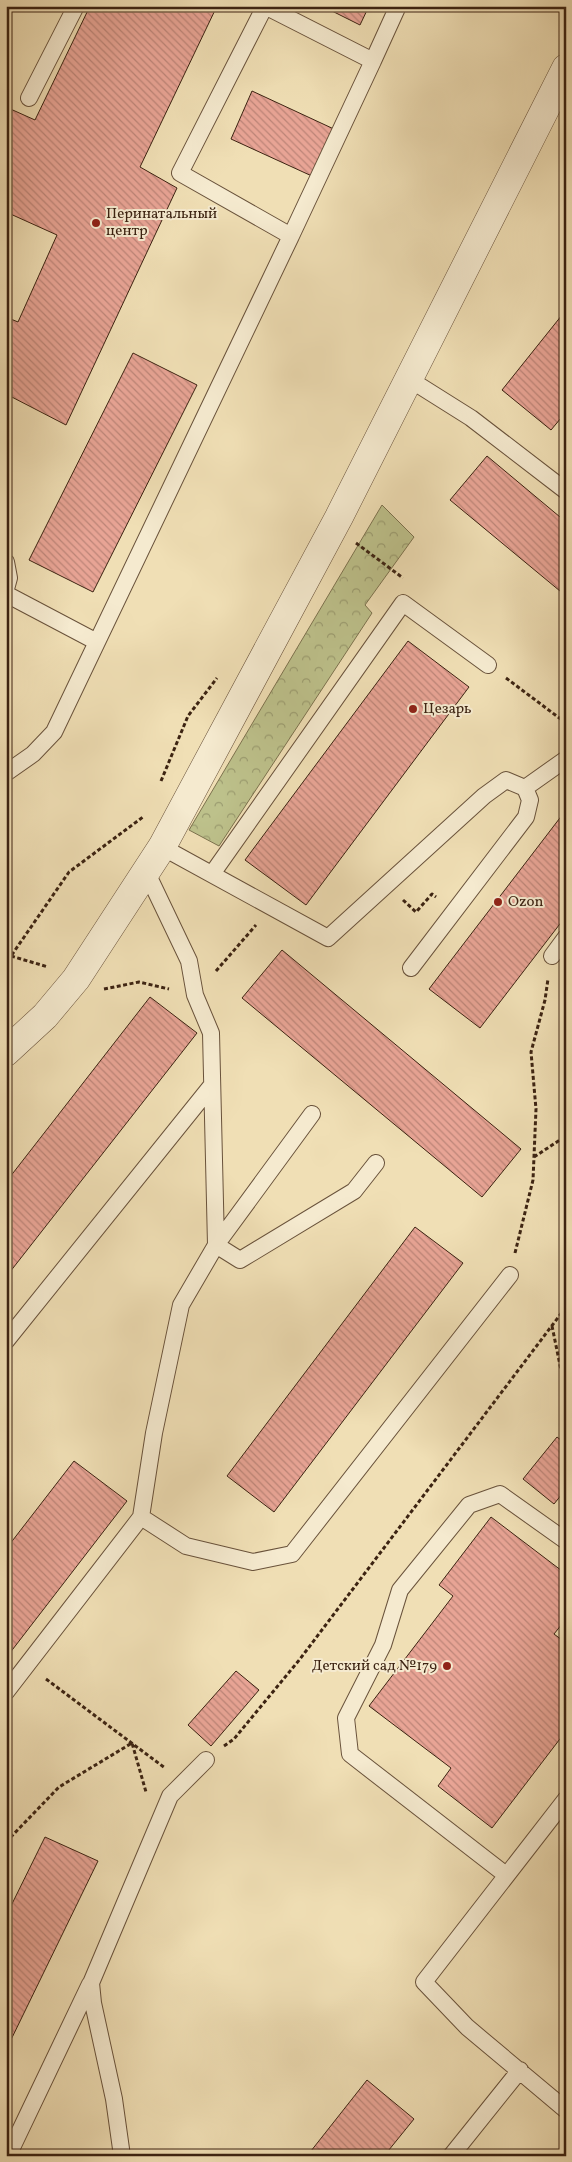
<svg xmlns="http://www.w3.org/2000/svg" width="572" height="2162" font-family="Vollkorn,serif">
<defs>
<pattern id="forest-crowns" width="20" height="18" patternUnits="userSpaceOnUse" patternTransform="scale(1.25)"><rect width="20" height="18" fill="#bdc18b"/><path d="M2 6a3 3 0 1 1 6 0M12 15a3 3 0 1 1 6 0" fill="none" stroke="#9b9c70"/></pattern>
<pattern id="building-back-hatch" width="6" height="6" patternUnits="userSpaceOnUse" patternTransform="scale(1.25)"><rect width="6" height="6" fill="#e8a495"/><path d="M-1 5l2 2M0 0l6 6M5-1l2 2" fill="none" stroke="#bd8578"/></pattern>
</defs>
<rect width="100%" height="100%" fill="#f0dfb5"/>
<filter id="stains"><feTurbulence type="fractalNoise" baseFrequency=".004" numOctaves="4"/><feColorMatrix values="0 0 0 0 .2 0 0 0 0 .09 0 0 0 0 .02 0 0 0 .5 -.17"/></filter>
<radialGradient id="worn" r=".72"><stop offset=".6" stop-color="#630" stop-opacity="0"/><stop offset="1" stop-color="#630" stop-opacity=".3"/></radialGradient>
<path fill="url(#forest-crowns)" stroke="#7c724e" d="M382,505l32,32 -49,68 7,8 -153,233 -30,-16z"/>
<path fill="url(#building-back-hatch)" stroke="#3c2312" d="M90,6h127l-77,161 37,21 -111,237 -60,-31v-77l12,5 39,-87 -51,-23v-105l29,13z
M322,6h47l-9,19z
M252,91l84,39 -22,47 -83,-38z
M566,310v102l-15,18 -49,-40z
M133,353l64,32 -104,207 -64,-32z
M487,456l79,66v74l-116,-96z
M408,641l61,46 -163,218 -61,-45z
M566,810v106l-86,112 -51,-39z
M282,950l239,199 -39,48 -240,-199z
M150,997l47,36 -191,244v-95z
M415,1227l48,36 -189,249 -47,-36z
M557,1437l9,7v45l-12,15 -31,-25z
M74,1461l53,40 -121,157v-109z
M491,1517l75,57v45l-12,15 12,9v88l-74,97 -54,-42 13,-18 -82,-62 84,-110 -14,-11z
M236,1671l23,19 -48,56 -23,-21z
M45,1837l53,24 -92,189v-134z
M367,2080l47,39 -30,37h-77z"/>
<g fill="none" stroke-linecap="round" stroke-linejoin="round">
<defs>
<path id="service" d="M265,6l-85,167 111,63 82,-175 -108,-55
M373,61l25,-55
M29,98l47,-92
M409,379l62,39 95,73
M6,562l3,16 -3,11
M6,594l91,48
M6,773l27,-19 21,-22 237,-496
M525,788l41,-29
M162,847l166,91 156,-142 22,-16 19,8 5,12 -4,17 -115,151
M212,874l191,-271 85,62
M552,956l14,-19
M312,1114l-96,131 24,15 114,-69 22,-28
M6,1341l206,-256
M141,1517l45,29 67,16 39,-8 218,-279
M6,1692l135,-175 13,-84 27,-128 35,-60 -5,-212 -16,-38 -6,-34 -43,-90
M566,1799l-142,183 43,45 99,83
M506,1875l-156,-121 -4,-36 37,-73 17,-55 69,-85 31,-11 66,47
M8,2156l82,-172
M122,2156l-8,-57 -21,-96 -2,-20 79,-187 36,-36
M451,2156l69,-86"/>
<path id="minor" d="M6,1052l39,-36 31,-37 86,-132 177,-330 227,-449"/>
</defs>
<use href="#service" stroke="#69523b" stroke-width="18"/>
<use href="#minor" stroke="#69523b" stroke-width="29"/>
<path stroke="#3c2312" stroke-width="3" stroke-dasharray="4 2.5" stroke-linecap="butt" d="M356,543l47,35
M506,678l60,45
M161,781l27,-65 29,-38
M403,900l13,12 16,-18 4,3
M11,956l37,11
M6,958l5,-2 58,-84 74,-55
M216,971l40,-46
M104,989l35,-7 30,7
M534,1157l32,-21
M515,1253l18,-73 3,-71 -5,-57 14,-52 3,-21
M552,1326l9,44 5,6
M46,1679l119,89
M224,1746l10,-7 66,-80 266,-352
M6,1842l53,-55 73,-44 14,49"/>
<use href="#service" stroke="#f5eacf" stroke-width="16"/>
<use href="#minor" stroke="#f5eacf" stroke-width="28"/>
</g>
<g fill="#8f2418" stroke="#f5eacf" stroke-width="2">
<circle cx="96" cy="223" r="5"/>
<circle cx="413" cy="709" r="5"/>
<circle cx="498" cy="902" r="5"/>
<circle cx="447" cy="1666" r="5"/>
</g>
<g text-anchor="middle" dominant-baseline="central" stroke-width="4" stroke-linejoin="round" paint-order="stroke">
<g font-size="15" fill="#3c2312" stroke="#f5eacf" text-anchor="start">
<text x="106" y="214">Перинатальный<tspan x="106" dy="17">центр</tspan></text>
<text x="423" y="709">Цезарь</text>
<text x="508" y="902">Ozon</text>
<text x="437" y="1666" text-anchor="end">Детский сад №179</text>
</g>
</g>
<rect width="572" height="2162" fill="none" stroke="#f0dfb5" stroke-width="25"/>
<rect x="8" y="8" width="557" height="2147" fill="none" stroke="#3c2312" stroke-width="2.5"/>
<rect x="12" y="12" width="547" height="2137" fill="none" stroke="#3c2312"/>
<rect width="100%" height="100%" filter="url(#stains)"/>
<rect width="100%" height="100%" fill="url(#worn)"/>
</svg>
